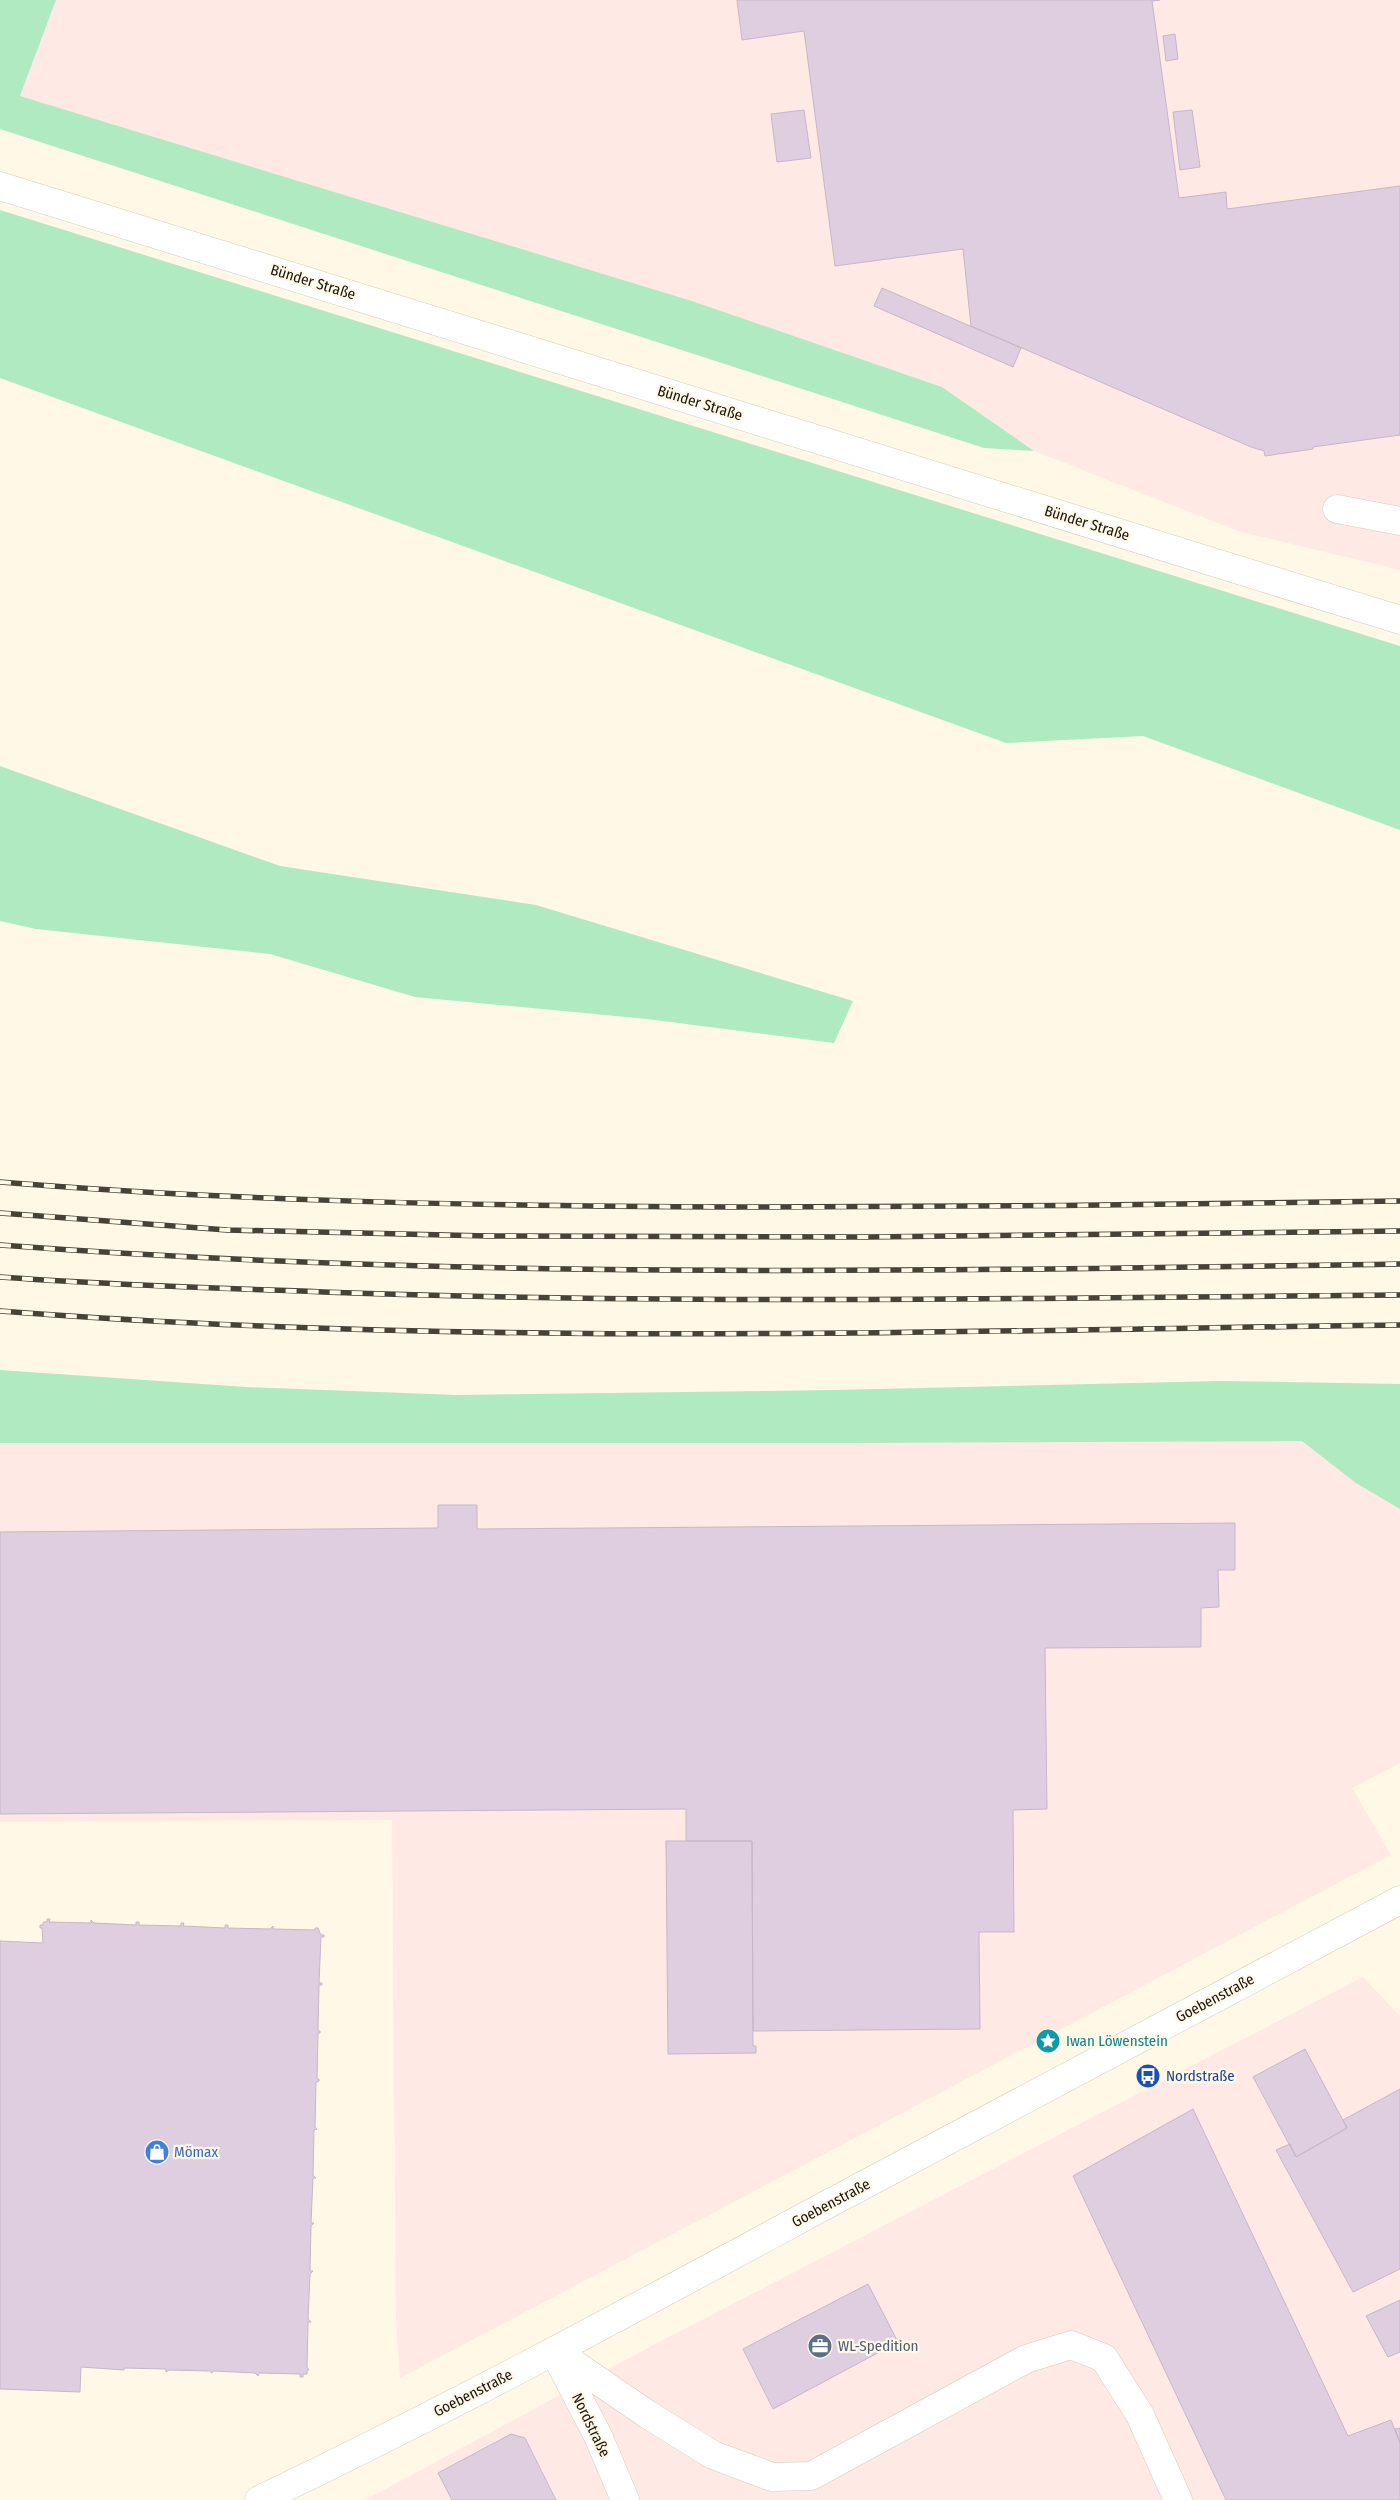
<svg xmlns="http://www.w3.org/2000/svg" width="1400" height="2500" font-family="'Fira Sans Condensed',sans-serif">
<rect width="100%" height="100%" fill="#fff8e6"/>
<path fill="#fee9e4" d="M56,0h1344v570l-162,-39 -204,-80 -92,-64 -250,-86 -672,-205z
M1400,1409v354l-48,25 39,67 -991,523 -4,-60 -4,-498 -392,2v-388z
M1363,1977l37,39v484h-1035l279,-150z"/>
<path fill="#b0eac1" d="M0,0h56l-36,96 672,205 250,86 92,64 -50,-3 -984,-319z
M0,210l1400,436v184l-257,-94 -137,7 -1006,-365z
M0,766l280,100 256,39 317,96 -19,42 -187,-24 -232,-22 -145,-43 -234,-25 -36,-8z
M0,1370l246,17 211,8 377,-5 386,-9 180,3v125l-44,-26 -54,-42 -454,2h-848z"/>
<path fill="#dfcee0" stroke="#c7b6c8" d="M737,0h423l-8,1 27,197 47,-6 1,17 173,-23v249l-87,12v2l-48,7 -1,-5 -13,-4 -280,-121 -8,-77 -128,17 -31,-235 -62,9z
M1175,34l3,25 -12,2 -3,-25z
M804,110l7,48 -34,4 -6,-48z
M1192,110l8,57 -20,3 -7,-58z
M882,288l139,60 -8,19 -139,-61z
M438,1505h39v24l758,-6v47h-17l1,37 -18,1v39l-156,1 2,161 -34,1 1,122h-35l1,97 -227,2 -1,-190h-66v-32l-686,5v-282l438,-4z
M666,1841h86l1,205h3v7l-88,1z
M47,1919h3l-1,3 42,1v-3l3,3 42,2v-3h3v3l42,1v-3h3l-1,3 42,2v-3h3v3l42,1 3,-3v3l42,1v-2h3l3,7h3v2h-3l-2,46h3v2h-3l-1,46h2v2h-2l-1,46h2v2l-3,1 -1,45 2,2 -3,1 -1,45 3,3h-3l-2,45h3l-3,3 -1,45h3l-3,3 -2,45 3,3h-3l-1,45 2,3h-2v4h-4v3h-3v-3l-41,-1 -1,3 -3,-3 -41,-2 -3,2v-2l-42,-1 -3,2v-3l-42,-1v2l-43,-3 -1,25 -80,-3v-448l43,2 -1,-15h-2v-3h3v-3h4z
M1305,2049l42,79 -51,29 -43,-80z
M1400,2089v180l-47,23 -77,-142 14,-6 6,13 51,-29 -4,-8z
M1193,2109l155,327 43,-16 9,23v57h-174l-153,-324z
M868,2284l30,58 -125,67 -30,-60z
M1400,2300v52l-12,5 -22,-41z
M1400,2428v15l-5,-14z
M511,2434l14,4 31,62h-104l-14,-27z"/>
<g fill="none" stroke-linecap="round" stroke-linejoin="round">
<defs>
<path id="minor" d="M0,186l1400,434
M1337,509l63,12
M555,2351l92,63 66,41 59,22 39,-1 215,-117 45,-14 33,13 36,57 38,85
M556,2355l43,83 26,62
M259,2500c193,-92 380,-194 569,-296 190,-102 381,-203 572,-304"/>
</defs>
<use href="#minor" stroke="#d4ccb7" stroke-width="29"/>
<use href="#minor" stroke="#fff" stroke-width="28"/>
<defs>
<path id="rail" d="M0,1182c246,20 492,24 738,25 221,0 441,-2 662,-6
M0,1213l227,17 261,6 379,1 533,-6
M0,1245c466,35 934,26 1400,19
M0,1277c108,8 215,11 323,15 359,13 718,6 1077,3
M0,1311c466,36 934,20 1400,14"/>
</defs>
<use href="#rail" stroke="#454238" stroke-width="5.5"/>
<use href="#rail" stroke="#fff8e6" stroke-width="4" stroke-dasharray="11" stroke-linecap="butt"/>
</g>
<defs>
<symbol id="sight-disc" viewBox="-11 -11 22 22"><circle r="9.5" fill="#0f9aa8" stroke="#fff8e6"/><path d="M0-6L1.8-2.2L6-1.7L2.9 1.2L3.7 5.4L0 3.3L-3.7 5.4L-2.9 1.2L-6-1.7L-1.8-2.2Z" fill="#fff"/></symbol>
<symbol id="bus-disc" viewBox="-11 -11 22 22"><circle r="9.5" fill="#1a4fb4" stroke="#fff8e6"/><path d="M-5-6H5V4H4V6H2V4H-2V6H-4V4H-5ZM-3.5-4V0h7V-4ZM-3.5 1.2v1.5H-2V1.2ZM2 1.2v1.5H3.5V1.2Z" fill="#fff"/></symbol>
<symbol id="shop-disc" viewBox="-11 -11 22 22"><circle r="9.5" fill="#3f7fe0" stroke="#fff8e6"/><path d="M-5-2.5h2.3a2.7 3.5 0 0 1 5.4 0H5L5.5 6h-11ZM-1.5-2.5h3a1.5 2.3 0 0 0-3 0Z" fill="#fff"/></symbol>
<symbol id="office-disc" viewBox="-11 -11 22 22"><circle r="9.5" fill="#5c6f8a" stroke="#fff8e6"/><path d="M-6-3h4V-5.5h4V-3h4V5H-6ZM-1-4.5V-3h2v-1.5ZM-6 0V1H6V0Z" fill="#fff"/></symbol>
</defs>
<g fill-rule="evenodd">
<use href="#sight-disc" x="1034" y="2027" width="28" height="28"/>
<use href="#bus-disc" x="1134" y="2062" width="28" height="28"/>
<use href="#shop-disc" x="143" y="2138" width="28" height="28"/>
<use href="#office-disc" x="806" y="2332" width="28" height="28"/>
</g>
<g text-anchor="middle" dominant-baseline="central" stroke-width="4.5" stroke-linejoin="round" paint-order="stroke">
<g font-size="15" fill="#19160e" stroke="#fff8e6">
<text transform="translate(313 282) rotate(17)">Bünder Straße</text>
<text transform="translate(700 403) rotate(17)">Bünder Straße</text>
<text transform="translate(1087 523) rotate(17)">Bünder Straße</text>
<text transform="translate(1215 1998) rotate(-28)">Goebenstraße</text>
<text transform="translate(831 2203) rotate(-28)">Goebenstraße</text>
<text transform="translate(473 2393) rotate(-27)">Goebenstraße</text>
<text transform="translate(591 2425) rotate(64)">Nordstraße</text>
</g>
<g font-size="15" fill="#0d838f" stroke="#fff8e6" text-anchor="start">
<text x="1066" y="2041">Iwan Löwenstein</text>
</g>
<g font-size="15" fill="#164399" stroke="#fff8e6" text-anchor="start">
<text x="1166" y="2076">Nordstraße</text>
</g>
<g font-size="15" fill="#366cbe" stroke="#fff8e6" text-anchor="start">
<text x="174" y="2152">Mömax</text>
</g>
<g font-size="15" fill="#4e5e75" stroke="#fff8e6" text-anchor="start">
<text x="838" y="2346">WL-Spedition</text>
</g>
</g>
</svg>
